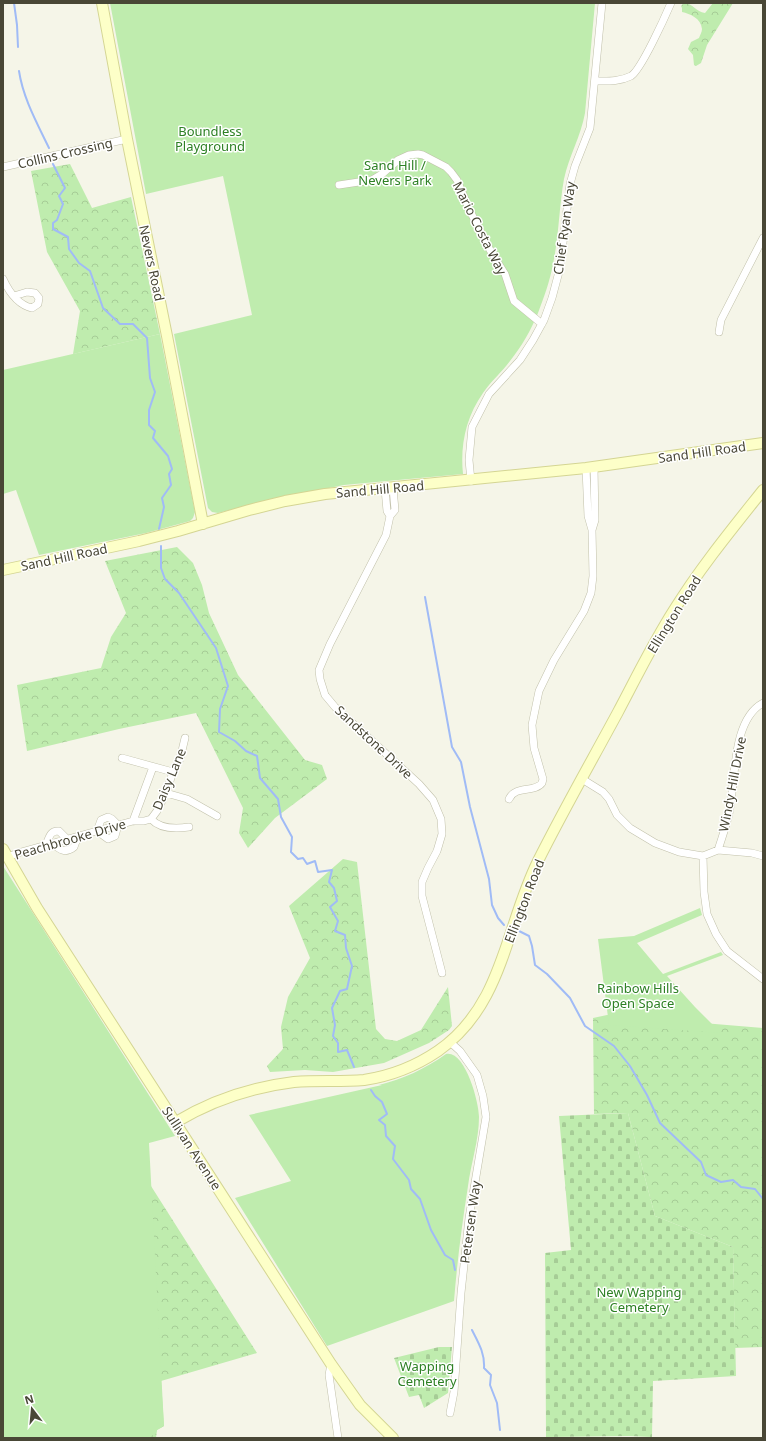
<svg xmlns="http://www.w3.org/2000/svg" width="766" height="1441" font-family="'Noto Sans',sans-serif">
<defs>
<pattern id="forest-crowns" width="20" height="18" patternUnits="userSpaceOnUse"><rect width="20" height="18" fill="#bfecae"/><path d="M2 6a3 3 0 1 1 6 0M12 15a3 3 0 1 1 6 0" fill="none" stroke="#a6cc96"/></pattern>
<pattern id="cemetery-stones" width="16" height="16" patternUnits="userSpaceOnUse"><rect width="16" height="16" fill="#bfecae"/><path d="M2 7V4a2 2 0 0 1 4 0v3zM10 15v-3a2 2 0 0 1 4 0v3z" fill="#a6cc96"/></pattern>
</defs>
<rect width="100%" height="100%" fill="#f5f5e8"/>
<path fill="url(#forest-crowns)" d="M684,3c9,0 12,9 21,10l8,-10h20l-26,42 -6,18 -5,3 -2,-1 -1,-10 -5,-6 3,-7 8,-4c1,-3 3,-6 3,-9 -1,-11 -12,-15 -20,-17v-4l-1,-2z
M70,164l22,44 39,-11 29,137 -87,20 7,-43 -33,-59 -16,-81z
M177,547l16,16 9,22 7,28 29,62 67,85 17,5 5,14 -52,39 -27,30 -9,-15 4,-25 -47,-95 -77,16 -92,22 -10,-66 84,-17 10,-31 15,-24 -21,-52z
M343,859l14,3 19,167 9,10 12,2 24,-11 27,-43 4,39 -3,4 -20,13 -45,20 -51,9 -28,-2 -35,2 -3,-6 16,-17 -2,-22 7,-30 22,-39 -21,-52z
M607,1015l156,13v319l-28,1 -2,-101 -78,-31 -27,-103 -34,1 -1,-96z
M151,1186l106,167 -96,28 3,45 -7,4 -1,8h-153v-150z"/>
<path fill="url(#cemetery-stones)" d="M628,1113l27,103 78,31 3,129 -83,5 -1,56 -23,-1 -83,1 -1,-184 26,-3 -12,-134z
M439,1347h13l-4,46 -24,15 -5,-13 -10,2 -15,-39z"/>
<path fill="#bfecae" d="M110,3h485l-10,110c-4,23 -16,43 -21,66 -5,28 -5,57 -11,85 -3,17 -9,33 -15,49 -7,17 -16,33 -28,48 -8,11 -19,20 -27,32 -17,24 -23,52 -20,81l-119,11 -66,13 -60,15 -6,-1 -4,-4 -34,-174 78,-19 -29,-139 -77,18z
M160,334l35,178 -2,6 -3,3 -44,12 -107,22 -23,-65 -13,4v-124z
M3,866l172,270 -26,7 15,283 -7,4 -2,5 -20,3h-132z
M700,908l2,7 -65,28 26,31 58,-22 2,3 -56,21 28,31 26,26 -112,-8 -11,-86 36,-3z
M446,1054c19,-4 33,48 33,63 0,23 -8,46 -11,69 -6,38 -11,77 -14,115l-127,45 -92,-148 56,-17 -42,-66 133,-30h-3c24,-6 46,-16 67,-31z"/>
<g fill="none" stroke-linecap="round" stroke-linejoin="round">
<path stroke="#a0bbf6" stroke-width="2" d="M14,3l3,22 1,22
M19,71c4,27 18,52 30,77
M53,164l12,24 -6,8 4,8 -6,16 -4,3v6l15,8 1,12 10,14 11,8 13,37 17,16h13l14,14 3,40 5,14 -6,18v15l6,6 -2,7 15,18 4,13 -3,5 2,11 -9,13 2,9 -5,22
M161,546v22l4,11 14,14 37,55 12,38 -8,23 -1,23 16,9 11,10 11,5 3,22 18,21 3,18 11,20 -1,15 7,7 5,-1 4,6 8,-3 3,11 14,-2 -3,12 5,6 3,13 -7,6 8,14 -3,10 10,4 1,13 6,18 -5,23 -7,2 -8,17 3,17 -2,11 5,7v9l9,-2 7,17
M425,597l27,150 9,15 9,45 19,72 3,26 6,13 6,7
M519,931l10,5 3,10 3,19 12,9 23,24 15,28 29,20 16,20 17,29 13,28 41,39 5,13 15,7 12,-2 8,7 14,2 8,10
M371,1090l4,6 7,6 5,12 -8,6 6,5 1,11 9,10 -2,13 16,21 2,9 9,10 11,31 14,25 8,5 2,10
M472,1330c6,12 13,23 12,38l7,7 -1,10 7,18 3,27"/>
<defs>
<path id="street" d="M595,81c12,0 24,1 36,-5 10,-6 34,-59 40,-73
M3,167l124,-28
M339,185l33,-5 10,-6 16,-14 11,-5 9,-1 5,1 23,12 5,5 6,8 12,29 21,41 15,24 9,27 28,23
M3,279c6,13 15,26 29,29l6,-4 1,-6 -4,-5 -8,-1 -13,4
M719,332l2,-12 42,-82
M586,468l2,48 4,14
M471,481l-2,-21 3,-33 17,-33 31,-34 13,-20 11,-20 8,-22 8,-30 10,-84 5,-18 15,-38 12,-125
M393,488l2,22 -5,6 -4,19 -56,109 -11,26 1,9 5,16 10,12 84,77 14,16 8,19 1,15 -5,17 -9,17 -6,14v14l20,77
M385,489l2,22 3,5
M122,758l51,14
M582,779l21,13 6,7 8,16 13,13 25,15 24,9 24,4 15,-6 34,3 11,3
M166,793l21,6 30,17
M509,799c6,-14 26,-6 33,-16l1,-4 -9,-31 -2,-23 7,-34 15,-31 30,-49 7,-18 2,-17 -1,-46 3,-10 -1,-53
M108,817l4,2 6,6 -3,11 -7,3 -11,-8 4,-11z
M151,819l6,-8 9,-18 7,-21 7,-13 5,-21
M151,819c9,10 25,10 38,8
M133,821l20,-54
M52,843c8,7 13,11 22,4l4,-11
M46,845c3,-7 4,-15 13,-14l8,8
M718,850c4,-12 8,-24 11,-36 7,-32 2,-94 34,-111
M703,856l1,36 3,22 9,20 11,17 36,28
M7,857l14,-5 112,-31h11l7,-2
M450,1042l10,9 17,24 6,21 3,21 -17,101 -8,75 -7,99 -4,21
M331,1364l-2,11 9,63"/>
<path id="secondary" d="M102,3l25,136 40,197 36,188
M3,570l136,-29 39,-10 71,-21 36,-9 40,-7 261,-26 177,-25
M3,849l34,59 294,456 29,41 33,33
M176,1122c35,-21 77,-35 118,-40 24,-2 47,0 70,-2 27,-4 52,-14 74,-29 66,-46 67,-124 100,-190 25,-50 53,-99 80,-149 18,-34 35,-69 56,-102 26,-42 58,-81 89,-120"/>
</defs>
<use href="#street" stroke="#c1c0aa" stroke-width="8"/>
<use href="#secondary" stroke="#d4d593" stroke-width="12"/>
<use href="#street" stroke="#fff" stroke-width="7"/>
<use href="#secondary" stroke="#fdffc8" stroke-width="10"/>
</g>
<g text-anchor="middle" dominant-baseline="central" stroke-width="3" stroke-linejoin="round" paint-order="stroke">
<g font-size="13" fill="#2d8024" stroke="#fff">
<text x="210" y="131">Boundless<tspan x="210" dy="15">Playground</tspan></text>
<text x="395" y="165">Sand Hill /<tspan x="395" dy="15">Nevers Park</tspan></text>
<text x="638" y="988">Rainbow Hills<tspan x="638" dy="15">Open Space</tspan></text>
<text x="639" y="1292">New Wapping<tspan x="639" dy="15">Cemetery</tspan></text>
<text x="427" y="1366">Wapping<tspan x="427" dy="15">Cemetery</tspan></text>
</g>
<g font-size="13" fill="#494736" stroke="#fff">
<text transform="translate(65 153) rotate(-13)">Collins Crossing</text>
<text transform="translate(480 228) rotate(63)">Mario Costa Way</text>
<text transform="translate(564 228) rotate(-82)">Chief Ryan Way</text>
<text transform="translate(152 263) rotate(78)">Nevers Road</text>
<text transform="translate(702 452) rotate(-8)">Sand Hill Road</text>
<text transform="translate(380 489) rotate(-5)">Sand Hill Road</text>
<text transform="translate(64 557) rotate(-12)">Sand Hill Road</text>
<text transform="translate(674 614) rotate(-58)">Ellington Road</text>
<text transform="translate(374 742) rotate(43)">Sandstone Drive</text>
<text transform="translate(169 779) rotate(-67)">Daisy Lane</text>
<text transform="translate(732 784) rotate(-79)">Windy Hill Drive</text>
<text transform="translate(70 839) rotate(-16)">Peachbrooke Drive</text>
<text transform="translate(524 901) rotate(-69)">Ellington Road</text>
<text transform="translate(192 1148) rotate(57)">Sullivan Avenue</text>
<text transform="translate(470 1222) rotate(-82)">Petersen Way</text>
</g>
</g>
<rect width="766" height="1441" fill="none" stroke="#494736" stroke-width="8"/>
<g transform="translate(32 1409) rotate(344)" stroke="#ffffff" stroke-width="3" paint-order="stroke">
<path d="M0-3L7 15L0 10L-7 15Z" fill="#494736"/>
<text y="-6" font-size="11" font-weight="bold" text-anchor="middle" fill="#494736">N</text>
</g>
</svg>
